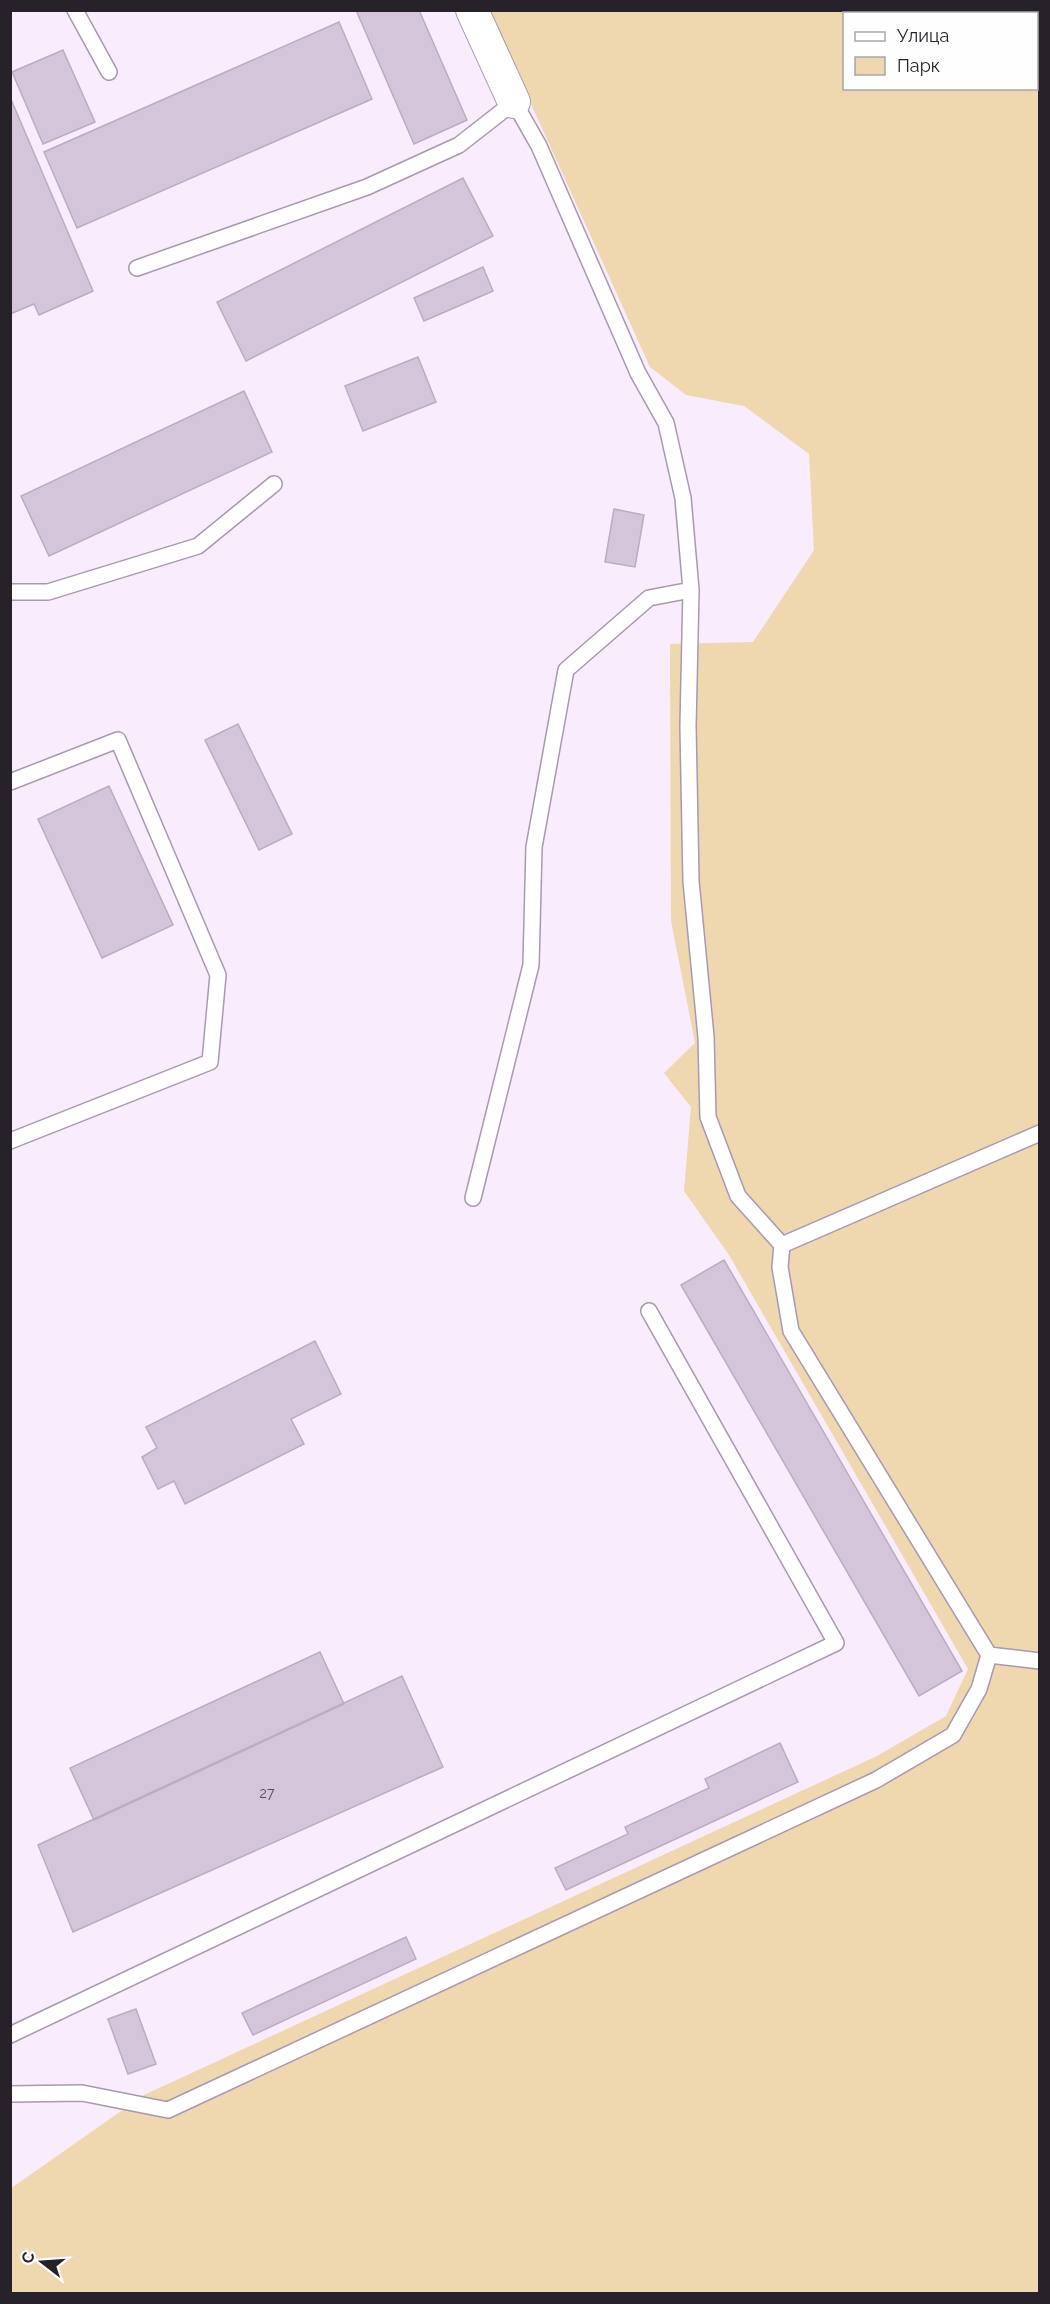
<svg xmlns="http://www.w3.org/2000/svg" width="1050" height="2304" font-family="Raleway,sans-serif">
<rect width="100%" height="100%" fill="#f8ecfd"/>
<path fill="#efd7b0" fill-rule="evenodd" d="M489,11h550v2282h-1028l-1,-104 134,-94 733,-339 69,-40 22,-47 -239,-414 -45,-64 7,-84 -27,-34 31,-30 -24,-122 -1,-277 83,-2 61,-92 -5,-96 -65,-48 -58,-11 -36,-28zM844,14h192v74h-192z"/>
<path fill="#d5c5db" stroke="#bbacc0" stroke-width="1.5" d="M356,10h63l48,110 -53,24z
M339,22l33,77 -295,129 -33,-76z
M63,50l32,72 -52,22 -31,-72z
M10,97l83,194 -54,24 -5,-11 -24,10z
M463,178l30,58 -247,125 -29,-59z
M483,267l10,24 -69,30 -10,-23z
M418,357l18,45 -73,29 -18,-45z
M244,391l28,61 -223,104 -28,-60z
M614,509l30,6 -9,52 -30,-5z
M238,724l54,110 -33,16 -54,-110z
M109,786l64,139 -71,33 -64,-139z
M724,1260l238,411 -43,25 -238,-411z
M315,1341l26,53 -50,25 13,25 -119,60 -11,-23 -16,8 -16,-32 15,-9 -11,-21z
M320,1652l24,52 -250,116 -24,-52z
M402,1676l41,91 -370,165 -35,-87z
M780,1743l18,39 -232,108 -11,-22 73,-34 -3,-7 84,-39 -4,-9z
M406,1937l10,22 -163,76 -11,-22z
M136,2009l20,55 -28,10 -20,-55z"/>
<g fill="none" stroke-linecap="round" stroke-linejoin="round">
<defs>
<path id="service" d="M75,10l34,62
M137,268l230,-81 92,-42 55,-43 25,44 99,227 28,50 17,75 8,92 -3,136 3,155 15,156 2,80 30,79 44,49 -2,22 11,64 198,324
M10,592h38l150,-46 76,-62
M10,782l108,-42 100,235 -8,87 -200,79
M473,1198l58,-233 3,-118 32,-177 83,-72 42,-8
M782,1245l258,-112
M10,2035l826,-392 -187,-332
M10,2094l72,-1 86,17 708,-330 77,-45 26,-46 10,-34 51,6"/>
<path id="minor" d="M472,10l42,92"/>
</defs>
<use href="#service" stroke="#a899ae" stroke-width="18"/>
<use href="#minor" stroke="#a899ae" stroke-width="34"/>
<use href="#service" stroke="#fff" stroke-width="15"/>
<use href="#minor" stroke="#fff" stroke-width="32"/>
</g>
<g text-anchor="middle" dominant-baseline="central" stroke-width="4.5" stroke-linejoin="round" paint-order="stroke">
<g font-size="14" fill="#524b56">
<text x="267" y="1793">27</text>
</g>
</g>
<rect width="1050" height="2304" fill="none" stroke="#27222a" stroke-width="24"/>
<rect x="843" y="12" width="195" height="78" fill="#fefefe" stroke="#a8a6a9" stroke-width="1.5"/>
<rect x="855" y="32" width="30" height="9" fill="#ffffff" stroke="#a8a6a9" stroke-width="1.5"/>
<text x="897" y="42" font-size="18" fill="#27222a">Улица</text>
<rect x="855" y="57" width="30" height="18" fill="#efd7b0" stroke="#a8a6a9" stroke-width="1.5"/>
<text x="897" y="72" font-size="18" fill="#27222a">Парк</text>
<g transform="translate(42 2262) rotate(287)" stroke="#fefefe" stroke-width="4.5" paint-order="stroke">
<path d="M0-4.5L10 22L0 15L-10 22Z" fill="#27222a"/>
<text y="-9" font-size="16" font-weight="bold" text-anchor="middle" fill="#27222a">С</text>
</g>
</svg>
